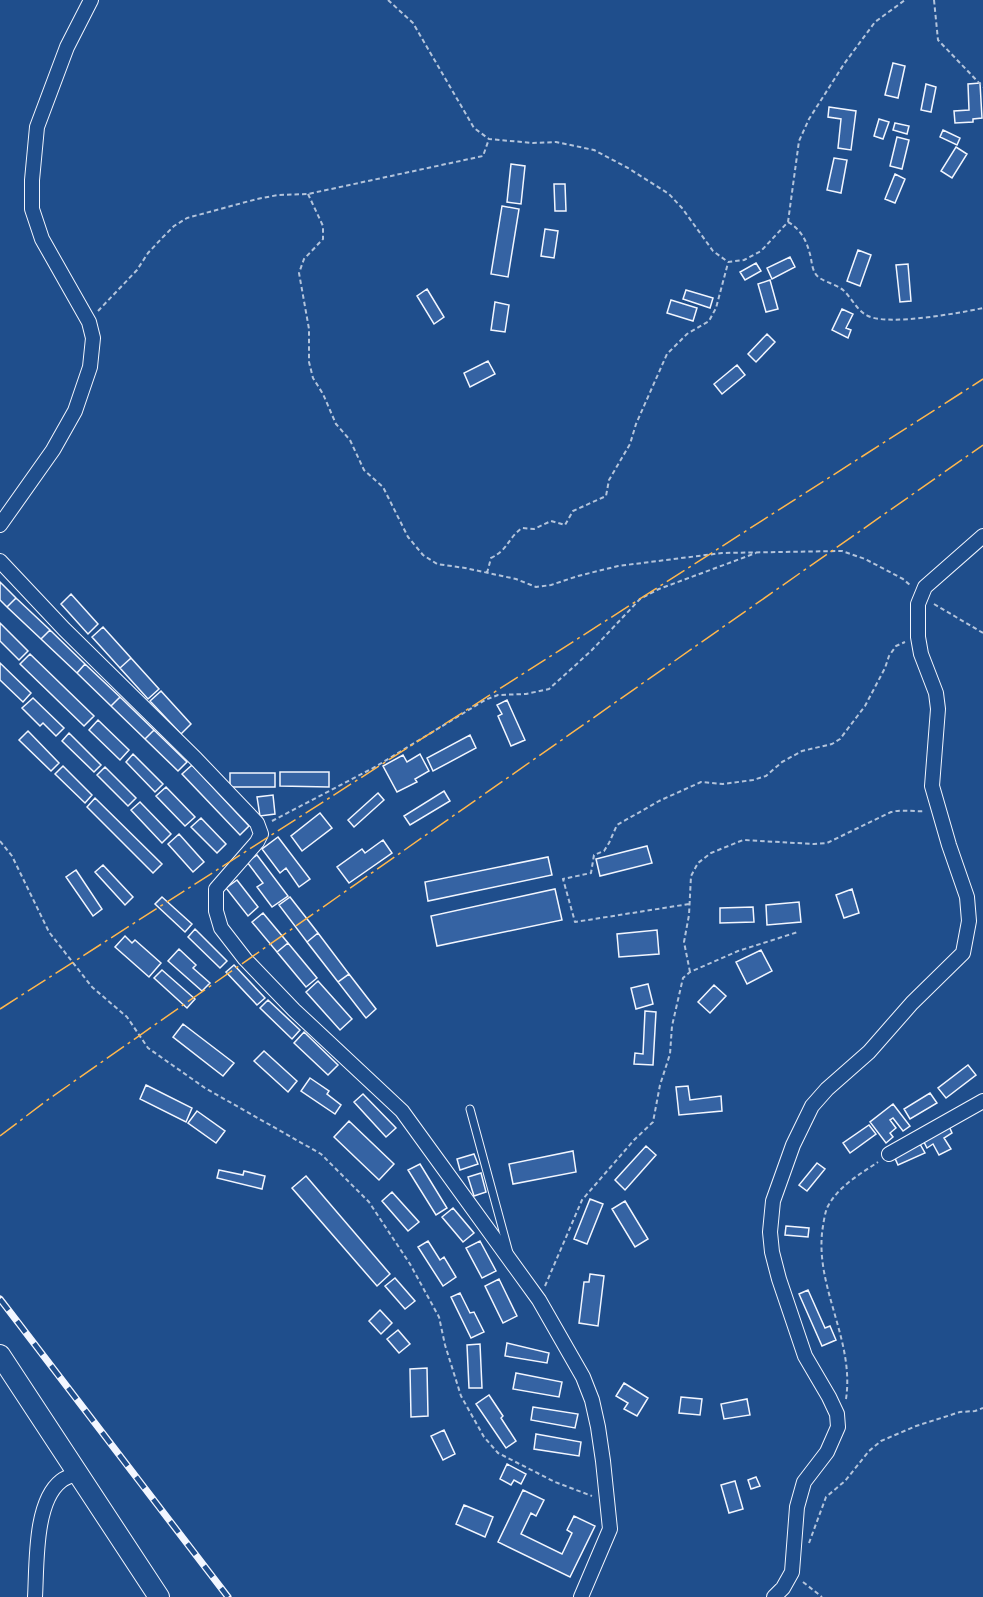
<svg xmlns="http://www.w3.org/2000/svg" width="983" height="1597" font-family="'Public Sans',sans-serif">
<rect width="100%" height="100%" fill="#1f4e8c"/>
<path fill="#3563a3" stroke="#f2f6ff" stroke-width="1.5" d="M893,63l12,3 -7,32 -13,-3z
M980,83l2,35 -9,1v3l-18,1 -1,-12 15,-1 -1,-26z
M926,84l10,3 -5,25 -10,-2z
M829,107l27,4 -5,39 -13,-2 3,-29 -13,-2z
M879,119l10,3 -6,17 -9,-3z
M895,123l14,3 -2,8 -14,-4z
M943,130l17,8 -3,7 -17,-8z
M897,137l12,3 -7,29 -12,-3z
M956,147l11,7 -15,24 -11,-7z
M834,158l13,2 -6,33 -14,-3z
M511,164l14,2 -4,38 -14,-2z
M895,174l10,5 -10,24 -10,-4z
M554,184h11l1,27h-11z
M502,206l17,3 -11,68 -17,-3z
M545,229l13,2 -4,27 -13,-2z
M858,250l13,5 -11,31 -13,-5z
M790,257l5,10 -23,12 -5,-11z
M756,263l5,8 -16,9 -5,-8z
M908,264l3,37 -11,1 -4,-37z
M770,280l8,29 -12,3 -8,-28z
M427,289l17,28 -10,7 -17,-28z
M686,290l27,8 -3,10 -27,-9z
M671,300l26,8 -4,13 -26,-8z
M495,302l14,3 -4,27 -14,-2z
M842,309l11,5 -7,14 5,2 -3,8 -16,-8z
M767,334l8,8 -19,20 -8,-8z
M488,361l7,13 -25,13 -6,-14z
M737,365l8,10 -23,19 -8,-10z
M0,582l16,16 -9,9 -7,-7z
M71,594l27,30 -10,10 -27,-30z
M16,598l34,32 -9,9 -34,-32z
M0,623l28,28 -9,9 -19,-19z
M103,627l28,31 -11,10 -28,-31z
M50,630l35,34 -8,9 -36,-34z
M30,654l64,62 -10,10 -64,-62z
M131,658l28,31 -11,10 -28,-31z
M0,663l31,30 -8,9 -23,-22z
M85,664l35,33 -9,9 -34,-33z
M161,691l30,33 -10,10 -31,-33z
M120,697l34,33 -9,9 -34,-33z
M33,698l31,30 -8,8 -13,-13 -3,3 -18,-18z
M507,700l18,40 -14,6 -13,-30 4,-2 -5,-9z
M98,720l31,30 -9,10 -31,-30z
M154,730l33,32 -9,9 -33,-32z
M28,731l31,32 -8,8 -32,-31z
M69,733l32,32 -7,7 -32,-31z
M470,735l6,13 -43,23 -6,-13z
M133,754l30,30 -8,8 -29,-30z
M420,754l9,17 -14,8 2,3 -20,10 -14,-26 20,-11 4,7z
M192,765l57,61 -9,9 -58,-61z
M63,766l29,29 -7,8 -30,-29z
M105,767l31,31 -8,8 -31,-31z
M280,772h49v15l-49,-1z
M230,773h45v14h-45z
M166,787l29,30 -10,9 -29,-30z
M444,791l6,10 -40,24 -6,-9z
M378,793l6,7 -30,27 -6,-7z
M273,795l2,19 -15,2 -3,-19z
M95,798l67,66 -9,9 -66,-66z
M140,802l31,32 -9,9 -31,-33z
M320,813l12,15 -30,23 -11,-15z
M201,818l25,26 -9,9 -26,-26z
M179,834l25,28 -11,10 -25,-28z
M278,837l32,42 -11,8 -13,-19 -6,5 -18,-24z
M383,840l9,13 -43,30 -12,-16 25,-18 3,4z
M647,846l5,17 -52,13 -4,-17z
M257,855l31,41 -16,11 -15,-20 6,-4 -16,-21z
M548,857l4,18 -124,26 -3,-19z
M103,865l30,32 -8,8 -30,-33z
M76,870l26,39 -9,7 -27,-39z
M237,880l21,27 -10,9 -22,-28z
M555,889l7,31 -125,26 -6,-30z
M852,889l7,24 -15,5 -8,-23z
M162,897l30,27 -7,8 -30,-28z
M290,897l28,36 -11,9 -28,-37z
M799,902l2,20 -34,3 -1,-20z
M753,907l1,15 -34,1v-15z
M263,913l25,30 -11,9 -25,-30z
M195,929l32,32 -7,7 -32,-31z
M657,930l2,24 -40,3 -2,-23z
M318,933l31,41 -11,8 -31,-40z
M125,936l7,7 3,-3 26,23 -12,14 -34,-30z
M288,943l29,35 -11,9 -29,-35z
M179,949l17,16 -3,3 17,15 -8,8 -34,-30z
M761,950l11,21 -25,13 -11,-22z
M234,965l31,33 -8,7 -31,-33z
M162,970l33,29 -8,9 -33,-30z
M349,974l27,35 -10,9 -28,-36z
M318,981l34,38 -12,11 -34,-38z
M648,984l5,20 -17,5 -5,-21z
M714,985l12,11 -16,17 -12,-11z
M268,1000l32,30 -8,9 -32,-31z
M645,1011l11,1 -3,53 -19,-1 1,-11 8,1z
M183,1024l51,39 -11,13 -50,-39z
M304,1032l34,33 -10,10 -34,-32z
M264,1051l33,30 -9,11 -34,-31z
M968,1065l8,10 -30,23 -8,-10z
M310,1078l19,13 -2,3 14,11 -6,9 -34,-23z
M146,1085l46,23 -6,14 -46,-23z
M688,1086l2,14 31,-4 1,15 -43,4 -3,-28z
M930,1093l7,10 -27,16 -6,-10z
M363,1094l33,34 -10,9 -32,-35z
M893,1104l17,22 -7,5 -10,-13 -3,2 6,8 -6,5 3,4 -7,6 -16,-21z
M197,1111l28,20 -9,12 -28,-20z
M349,1121l45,43 -15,16 -45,-43z
M869,1125l7,9 -26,19 -7,-10z
M949,1126l3,7 -8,5 7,11 -12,6 -6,-11 -6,4 -4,-8z
M920,1144l5,9 -27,12 -4,-9z
M646,1146l10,9 -31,35 -10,-10z
M573,1151l3,21 -63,12 -4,-20z
M474,1154l4,10 -18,6 -3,-11z
M817,1163l8,6 -18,22 -8,-6z
M420,1164l27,44 -11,7 -28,-45z
M219,1170l24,5 1,-4 21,5 -3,13 -45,-11z
M481,1173l5,19 -12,4 -6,-19z
M306,1176l84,98 -13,12 -85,-98z
M392,1192l27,30 -11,9 -26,-30z
M590,1199l13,5 -16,40 -13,-5z
M625,1201l23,38 -13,8 -23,-38z
M453,1208l21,25 -11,9 -21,-25z
M786,1226l23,2 -1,9 -23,-2z
M428,1241l12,19 4,-3 12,20 -13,9 -25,-39z
M480,1241l16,30 -14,7 -16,-30z
M590,1274l14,2 -6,50 -19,-3 5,-41h5z
M395,1278l20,23 -10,8 -20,-23z
M499,1279l18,37 -14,7 -18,-37z
M808,1290l17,38 5,-2 6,14 -14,6 -23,-52z
M460,1293l10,20 4,-1 10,20 -13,6 -20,-41z
M380,1310l12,13 -11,11 -12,-13z
M398,1330l12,14 -11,9 -12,-14z
M507,1343l42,10 -2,10 -42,-7z
M480,1344l2,44h-13l-2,-43z
M427,1368l1,48 -17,1 -1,-48z
M516,1373l46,9 -3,15 -46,-8z
M624,1383l24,15 -11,18 -13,-7 4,-6 -12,-7z
M489,1395l14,21 -2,2 15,23 -10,7 -30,-44z
M681,1397l21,2 -2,16 -21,-2z
M747,1399l3,16 -26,4 -3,-15z
M533,1407l45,7 -3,14 -44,-8z
M444,1430l11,24 -12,6 -12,-24z
M536,1434l45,8 -2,14 -45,-7z
M507,1464l19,10 -5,10 -7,-4 -3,5 -11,-6z
M756,1477l4,9 -9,3 -3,-9z
M735,1481l8,28 -14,4 -8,-28z
M523,1490l21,10 -8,16 -5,-3 -10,21 41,20 10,-21 -5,-3 7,-14 21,10 -25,51 -72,-35z
M464,1505l29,12 -8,20 -29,-13z"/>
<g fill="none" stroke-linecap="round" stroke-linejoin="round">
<defs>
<path id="lane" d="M470,1109l39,144"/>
<path id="street" d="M0,525l53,-75 22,-39 15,-44 3,-29 -4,-16 -47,-83 -10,-30v-29l5,-53 30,-80 24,-47
M0,561l64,68 132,130 61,64 4,11 -4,8 -41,47v22l5,17 24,31 49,51 108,101 137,189 44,77 9,23 6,27 5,34 7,68 -29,68
M889,1154l94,-53
M35,1597c2,-32 -1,-95 26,-116 5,-4 12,-6 17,-8
M774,1597l9,-9 9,-16 5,-65 7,-25 23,-30 11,-25 -1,-13 -8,-17 -24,-41 -26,-77 -7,-27 -2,-20 3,-31 20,-56 19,-39 15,-17 42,-37 43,-49 51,-50 6,-32 -2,-24 -18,-52 -17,-59 6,-77 -2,-16 -15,-39 -3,-17v-33l7,-17 58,-51"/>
<path id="primary" d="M0,1355l159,242"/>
</defs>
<use href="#lane" stroke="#f2f6ff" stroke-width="9"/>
<use href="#street" stroke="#f2f6ff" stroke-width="16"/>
<use href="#primary" stroke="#f2f6ff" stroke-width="22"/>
<path stroke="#b3c4dc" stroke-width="2" stroke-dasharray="4.5 3" stroke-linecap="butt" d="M388,0l25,23 61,105 15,11 44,4 23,-1 38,8 34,18 41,26 13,14 31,43 15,11 16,-2 17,-9 27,-29 11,-81 10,-22 35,-55 31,-42 30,-22
M934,0l4,40 45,47
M308,194l15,32v13l-19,20 -5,14 10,56v33l4,16 10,16 13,30 14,16 14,30 19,17 25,50 15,18 14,9 28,4 51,11 20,8 15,-2 27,-9 40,-10 104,-13 120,-2 23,8 38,20 8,7
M788,222c11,6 18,17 21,29 3,8 2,15 6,22 5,9 20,10 28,17 9,8 14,21 25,26 20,10 92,-3 115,-8
M98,311l39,-41 11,-17 14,-15 12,-12 13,-8 70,-19 21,-4 30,-1 175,-38 6,-17
M487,573l4,-15c18,-9 16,-19 31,-30l12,1 17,-8 14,4 8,-14 33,-15 3,-16 21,-36 6,-20 31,-70 20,-20 22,-13 7,-13 12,-45
M934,604l49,29
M272,821l103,-54 110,-67 13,-5 28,-1 23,-5 42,-38 49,-52 19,-10 97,-36
M0,841l12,15 37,76 43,55 35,30 21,31 57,40 116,66 48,48 41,62 29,53 6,28 16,51 23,41 14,16 57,29 37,14
M689,904l-114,18 -12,-43 28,-6 3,-18 10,-4 5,-8 8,-18 42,-24 42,-19 22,2 30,-4 13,-4 16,-14 20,-11 30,-7 8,-5 25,-33 20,-38 4,-12 7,-10 9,-4
M690,972l-6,-30 5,-27 2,-39 7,-13 13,-10 32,-13 71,4 13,-1 64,-31c12,-3 22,0 34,-1
M545,1286l37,-86 52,-60 19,-18 7,-37 10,-31 2,-28 11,-48 7,-6 48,-21 60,-19
M846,1399c9,-60 -33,-114 -23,-173 1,-6 2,-13 4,-18 11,-22 32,-33 51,-46
M809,1543l17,-46 19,-16 24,-30 12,-10 35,-15 44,-14 15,-1 8,-3
M803,1582l19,15"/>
<use href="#lane" stroke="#1f4e8c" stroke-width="7"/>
<use href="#street" stroke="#1f4e8c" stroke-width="14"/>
<use href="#primary" stroke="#1f4e8c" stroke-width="20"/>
<defs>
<path id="rail" d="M0,1299l228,298"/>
</defs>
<use href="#rail" stroke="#f2f6ff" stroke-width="7"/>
<use href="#rail" stroke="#1f4e8c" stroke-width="4.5" stroke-dasharray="14" stroke-linecap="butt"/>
<path stroke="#ffb74d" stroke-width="1.5" stroke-dasharray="21 4.5 3 4.5" stroke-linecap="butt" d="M0,1009l983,-630
M0,1136l46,-35 937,-656"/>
</g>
</svg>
